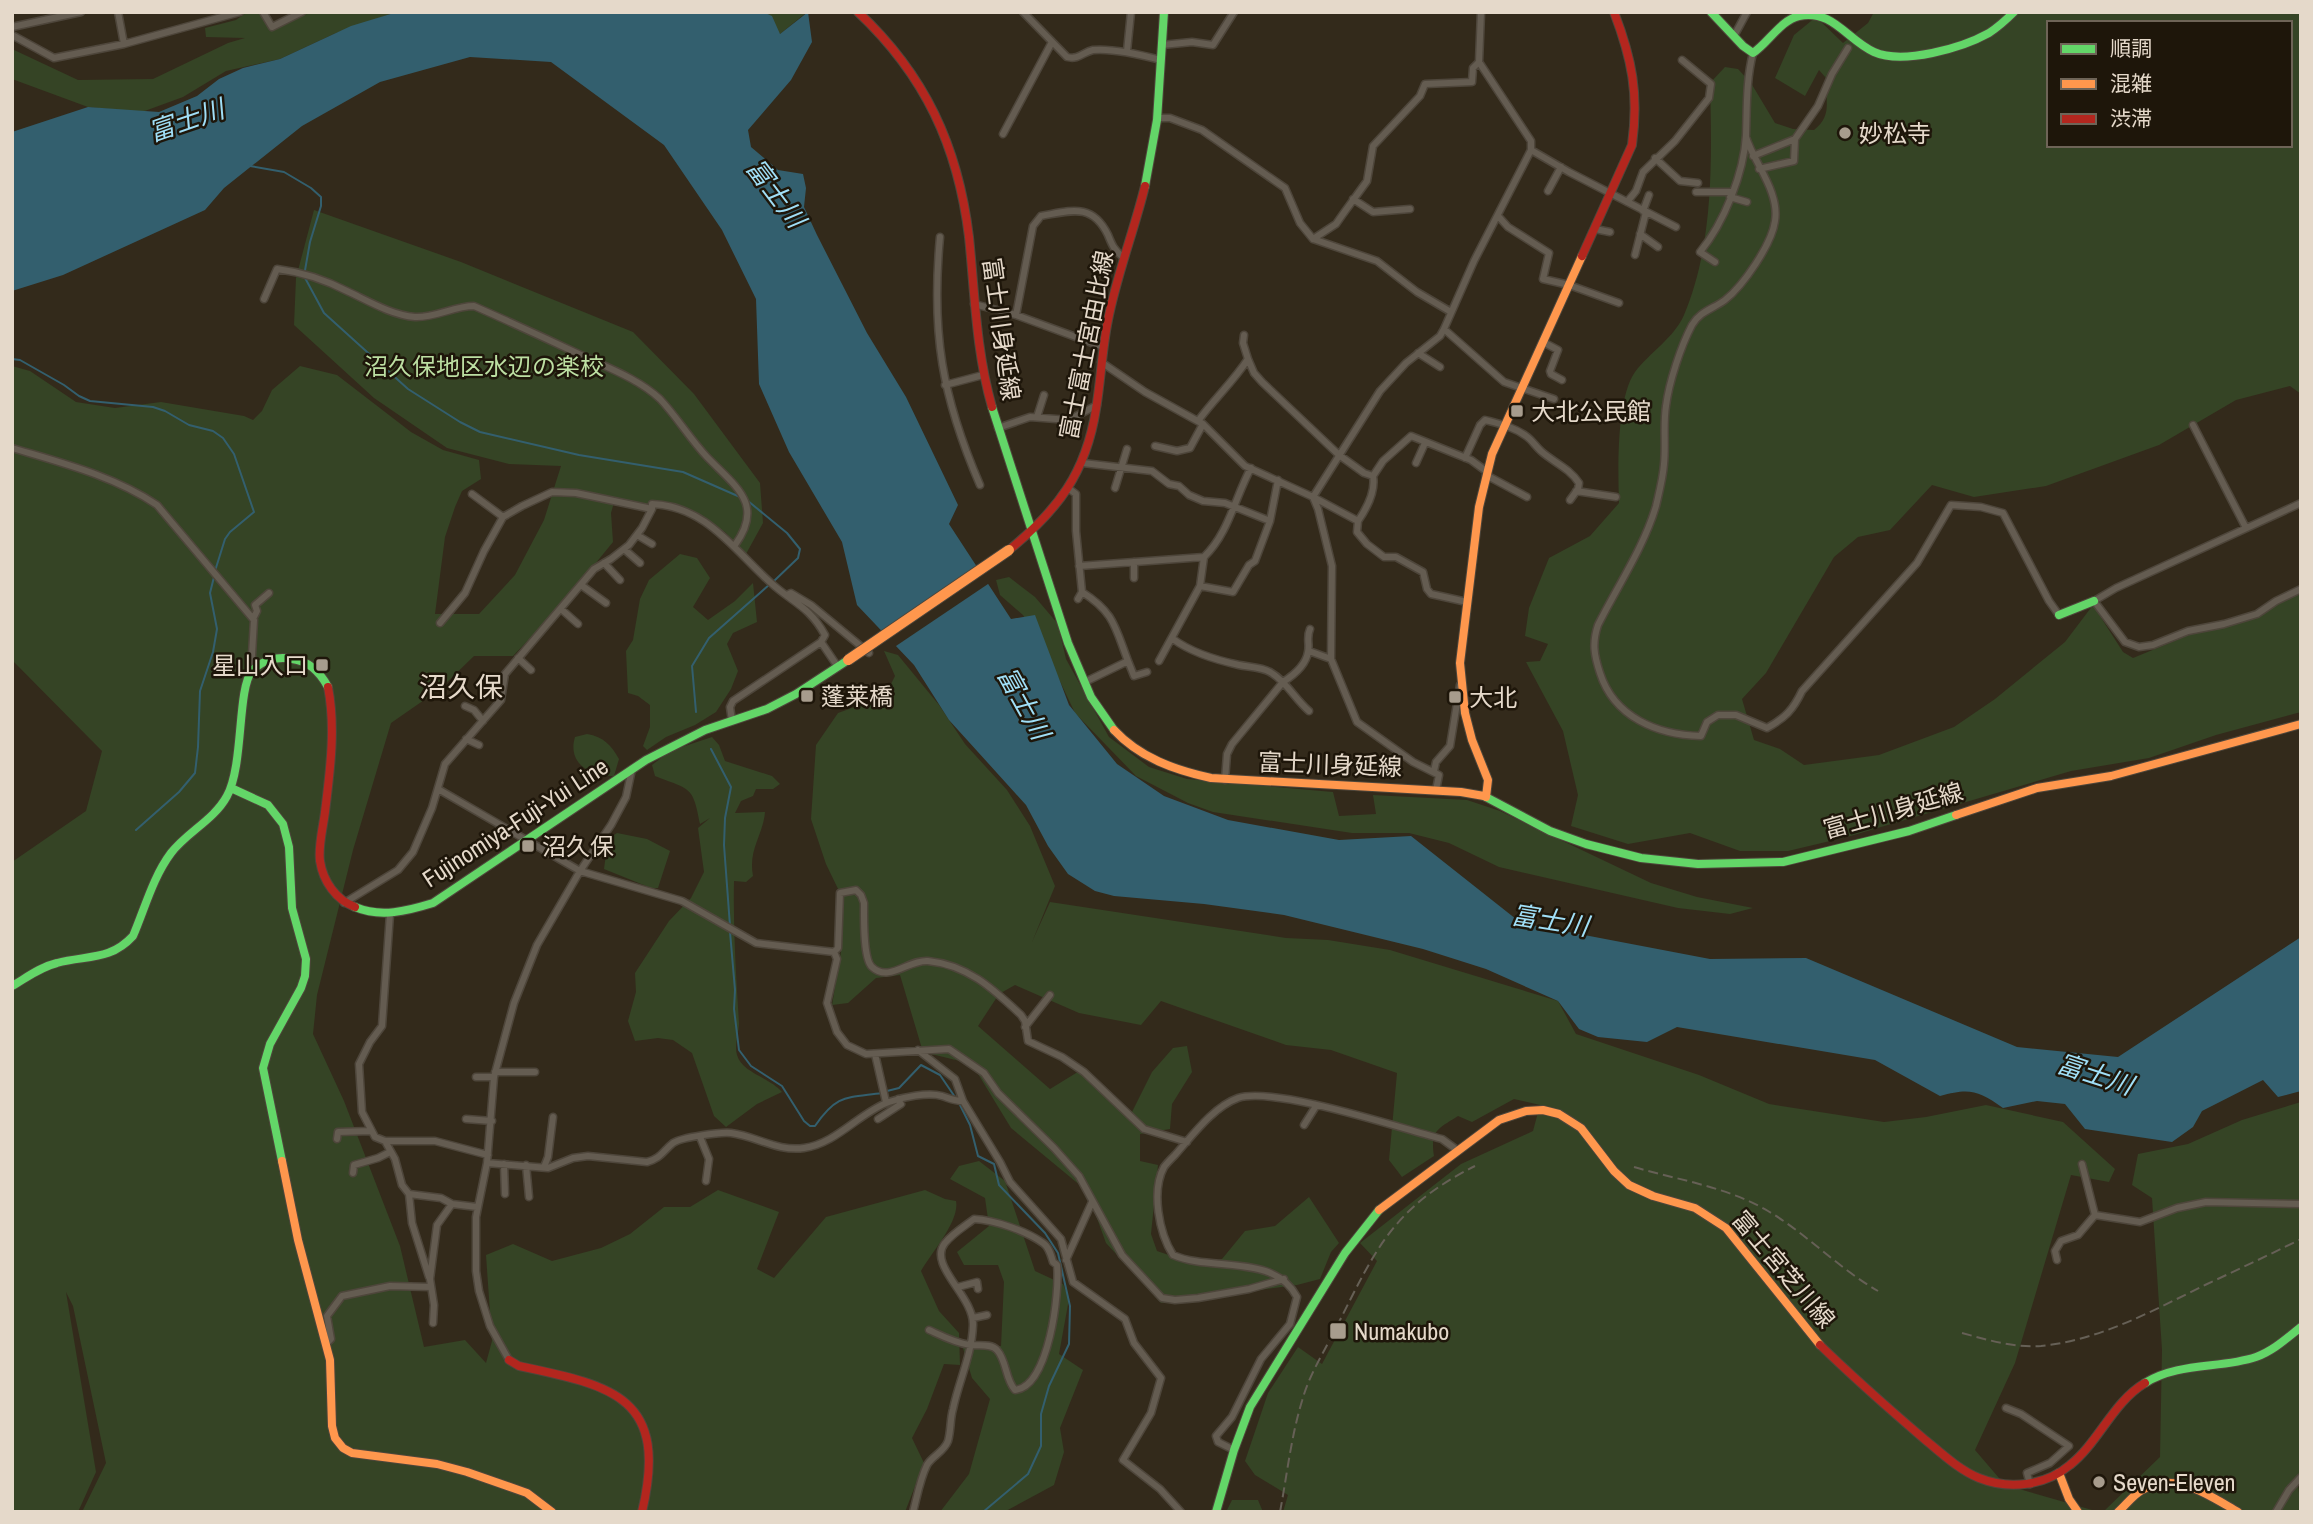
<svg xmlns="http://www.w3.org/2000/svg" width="2313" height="1524" font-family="'Archivo Narrow','Noto Sans JP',sans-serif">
<rect width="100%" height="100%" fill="#332a1b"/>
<path fill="#354425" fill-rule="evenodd" d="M247,12h13l10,18 41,-18h85l-60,21 -56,26 -54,12 -43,26 -41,15 -54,-5 -76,-28v-30l66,31 75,-1 75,-36 17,-5 -39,-1 -1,-9 31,-8z
M746,12h61l-27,22z
M1874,12h427v382l-11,-8 -54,14 -77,45 -113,41 -72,11 -42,-12 -42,45 -32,7 -24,20 -68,116 -24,26 12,41 26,9 24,16 75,-10 75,-28 41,-28 70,-57 28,-37 30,47 10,6 61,-25 61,-18 46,-25v122l-85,23 -67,23 -78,13 -224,66 -59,14h-48l-50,-18 -62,11 -57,-18 7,-31 -15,-64 -37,-69 14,-1 8,-17 -23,-8 4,-28 20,-50 41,-22 29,-33c-1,-32 -3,-104 16,-131 15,-20 39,-34 49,-57 30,-71 28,-156 26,-232l15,-16 13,2 13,14 24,40 18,6 21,1c19,-15 11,-29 12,-52l-7,-8 -14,26 -30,-18 19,-43 22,-18 27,26 25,-20zM2049,23h241v122h-241z
M314,210l147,52 172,70 61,62 66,89 3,40 -17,31 -21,-22 -45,-24 -65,-9 -4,14 2,29 -54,66 -46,48h-39l-34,33 -49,34 -38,127 -36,145 -4,39 31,67 56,145 24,101 41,-7 21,23 6,-22 -6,-86 27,-11 39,17 49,-13 29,-14 34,-27h26l28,-17 61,22 -22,57 17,9 52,-61 99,-27 20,9 11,2c4,20 -25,52 -35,70l18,40 20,22 1,32 -16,-1 -17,45 -15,29 12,25 -19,49h-823l24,-49 -33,-157 -7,-14 30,180 -18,40h-66v-650l74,-51 16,-60 -90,-91v-294l18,5 46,31 39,6 46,-6 83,14 9,4 9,-9 10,-21 28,-24 37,9 74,57 32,18 36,10 2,19 -19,12 -7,16 -10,30 -10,77h44l36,-39 29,-55 17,-54 -52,-2 -62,-16 -73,-50 -80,-73 2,-47z
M680,554l17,4 13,20 -17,29 15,13 27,-19 18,-18 4,39 -24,11 -6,11 11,27 -7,18 -15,23 -21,13 -29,12 -19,13 -4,-4 7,-19v-22l-12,-9 -10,-3 -2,-42 7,-11 7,-41 9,-19z
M1009,577l26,20 23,27 8,35 43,78 40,30 38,12 146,13 6,24 37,-2 -3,-19 94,5 33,11 151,72 46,14 56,11 -23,6 -52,-6 -179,-41 -50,-24 -40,-10h-57l-139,-21 -25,-9 -52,-27 -61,-63 -18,-38 -34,-60 -23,-20 -4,-15z
M884,651l14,4 41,50 26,39 42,46 23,36 25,60 -23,56 18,-40 236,36 42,2 62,10 168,51 18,33 123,41 70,29 115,18 42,-5 60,-12 77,17 52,47 -6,13 -38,-7 -56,188 -40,87 30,35 94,27h-816l5,-17 -33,-20 -10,-14 23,-68 30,-46 24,17 55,-103 -17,-18 101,-79 72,-33 7,-26 -26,-6 -42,23 -14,-6c-20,13 -28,14 -24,40l-32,21 -13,-17 8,-87 -66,-23 -45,-5 -125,-44 -20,24 -62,-12 -64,-28 -16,9 -21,32 72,63 31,-19 49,46 22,-44 21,-24 14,-2 5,26 -20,32 -2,25 -30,5v27l18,4 -7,69 6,17 41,14 24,-6 23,-28 30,-5 34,-29 30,46 -8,9 -11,27 -23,6 -136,18 -55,-60 -19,-52 -76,-63 -39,-64 -49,-12 -23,-77 -24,3 -28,25 -16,2 9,-53 -1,-59 -14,-29 -15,-45 5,-74 22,-32 22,-8 21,-1 14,-28z
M587,734c17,3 24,11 32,25l-5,17c-24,1 -47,-13 -39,-39z
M712,737l7,8 6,16 47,15 8,8 -7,5h-17l-3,7 -12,5 -6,12 30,-1c-2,24 -17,37 -12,64l-7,6 -12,-1c-1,47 2,95 5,142 0,9 -5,23 -2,32 5,18 34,23 45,37l-25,12 -31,23 -12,-11 -22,-63 -19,-13 -15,-2 -23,3 -7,-20 8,-29 -1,-19 34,-52 22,-23 13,-26 -6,-44 12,-10 -10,6c-7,-39 -10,-34 -45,-48l-3,-11 18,-14z
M617,833l30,6 23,12 -12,37h-7l-47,-19 4,-30z
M2301,1102v376l-3,6 3,28h-198l57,-55 2,-107 -10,-152 -20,-13 6,-31 50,-10 54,-24z
M979,1161l26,20 30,90 28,13 6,15 -10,55 24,16 -23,58 4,24 -10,33 -50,27h-64l29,-38 21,-75 -18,-21 -9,-30 38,-2 3,-64 -6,-17h-34l-7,-13 32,-26 -4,-28 -35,-19 9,-13z
M1232,1500h26l5,12h-37z"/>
<path fill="#335f6e" d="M397,12h366l9,4 8,18 28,-22 4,30 -21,38 -43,50 3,17 27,23 25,4 3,14 -2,19 13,28 50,98 39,64 52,108 -9,19 62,95 24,-4 34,90 48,59 47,32 64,24 111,20 72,-4 110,87 189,36 96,-1 211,89 101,10 183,-120v154l-23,6 -15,-17 -61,31 -9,16 -21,15 -87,-13 -20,-25 -28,-3 -34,7c-25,-18 -34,-20 -63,-12l-65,-36 -198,-33 -30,15 -49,-5 -19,-8 -21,-28 -72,-32 -63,-20 -139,-34 -80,-11 -90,-8 -19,-5 -27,-17 -20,-28 -22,-41 -77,-85 -35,-55 -57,-60 -15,-63 -53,-90 -30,-68 -3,-85 -34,-69 -58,-85 -113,-83 -81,-5 -90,25 -78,44 -78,62 -19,22 -142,65 -51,16v-159l76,-25 71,5 38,-16 22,-17 24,-11 37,-9 71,-33z"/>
<path fill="#332a1b" d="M982,568l9,14 -98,66 -11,-11z"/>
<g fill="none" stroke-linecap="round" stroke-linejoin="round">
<path stroke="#335f6e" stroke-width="2" d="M250,166l34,6 27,16 10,9v9l-11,36 -6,34 20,37 84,76 52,33 20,10 99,23 104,17 57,25
M12,359l8,1 44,25 15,11 11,5 63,6 12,4 24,14 24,6 10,7 11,16 20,58 -24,20 -5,7 -10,32
M748,501l39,32 13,16 -2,9 -24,23
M696,712l-4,-46 17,-28 61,-54
M711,749l20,38 -6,31 -1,27 6,81
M136,830l43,-38 16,-19 3,-26 2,-56 13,-39 4,-23 -7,-36 4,-16
M730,932l5,58 -1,19 5,41 12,16 31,20 22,35 6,5h5c22,-32 31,-28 67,-33
M887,1091l12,-3 22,-23 19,10 15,22
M960,1105l10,20 8,31 16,8 5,21 46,48 13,20 12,53 -1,38 -20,42 -8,28v32l-13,28 -45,38"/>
<defs>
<path id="street" d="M118,12l6,32
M263,12l9,15 30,-15
M1023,12l44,45c12,3 16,-5 26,-7 20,-2 49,5 68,10
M1481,12l-2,50 52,79v9l-57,111 -30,68 -4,7 -34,27 -26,28 -67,106 45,24c9,-13 18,-29 15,-45l10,-15 28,-25 60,24 15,11
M12,27l69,-15
M12,35l42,23 70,-14 116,-32
M1734,36l13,-24
M1162,45l30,-3 21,3 21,-33
M1127,51l4,-39
M1158,118h12l32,12 83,58 15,35 13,16 64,22 40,31 34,20
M1003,134l49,-92
M1746,137c8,26 34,55 29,84 -3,23 -32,65 -50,79 -12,9 -25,11 -33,25 -11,21 -23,57 -26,81 -3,19 0,39 -2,58 -1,14 -5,29 -8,42 -12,41 -39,81 -58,119 -6,18 -4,30 2,48 14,44 57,62 101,63l6,-14 11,-7h18l31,13c18,-10 26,-18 35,-37l115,-128 34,-58 30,2 22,6 46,88 10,14
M1531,150l38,22 107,55
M1753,156l42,-17
M1655,158l25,23 18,2
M1759,169l35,-8 1,-22 23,-33 14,-32 16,-26
M1548,191l13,-24
M1696,192h36
M1730,197l17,5
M1353,199l20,13 37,-3
M1627,202l9,-11 7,-19 32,-31 34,-43 2,-14 -29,-24
M1643,211l6,-16
M1498,216l10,11 41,26 -6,26 26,6 50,18
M1595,229l15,3
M1640,234l18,13
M940,237c-9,96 2,160 40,248
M1313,239l23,-15 7,-10 24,-33 6,-35 47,-50 5,-12 47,-2 1,-14 6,-6
M1635,255l11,-43
M1715,262l-15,-10c24,-29 44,-79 46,-117 1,-27 0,-55 7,-82
M264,299l13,-30c24,3 51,12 72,23 21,10 43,23 66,25 20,1 39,-11 59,-11 36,16 71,32 107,49 25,12 58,24 79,44 17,18 30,40 47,58 28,29 58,47 28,88
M974,304l42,11 87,32
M1016,315l17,-89 8,-10c29,-5 51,-14 67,19 4,10 6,15 15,22
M1444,329l60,53 50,17
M1543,342l15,8 -8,21 1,3 11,6
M1418,353l22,14
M1248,359l6,14 8,9 77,73 25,18 9,3
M1101,362l44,30 58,32 42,42 68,31 5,12 14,57 -1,93 26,63 56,40 26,13 -3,15
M945,385l38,-10
M1037,417l7,-22
M1198,421c16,-22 35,-39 50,-62l-5,-16 1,-8
M2193,425l53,103
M998,428l32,-11 39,3 28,-15
M1155,446l22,5 13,-3 13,-24
M12,448c50,15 102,28 145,57l97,115 -3,52
M1465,458l15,-33 5,-5c15,4 29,7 41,16 6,4 10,11 16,16 13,11 27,16 37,31l-1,6 -8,11
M1083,463l69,8 17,13 10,2 10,9 14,6 22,2 45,18
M1416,463l9,-20
M1486,475l41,22
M1068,488l8,6v37l6,61 -4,7
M1115,488l12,-39
M1576,491l40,6
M472,494l31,23
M2301,503l-185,85 -22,13 31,41 14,5 14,-2 35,-14 36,-7 33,-10 19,-13 25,-12
M1358,521l-1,11 10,12 17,13h12l27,15 4,17 4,5 36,8
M637,535l15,9
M624,549l16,14
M604,563l16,17
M1079,566l125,-9c25,-24 31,-60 47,-89
M1134,578v-16
M581,585l25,18
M1200,586l33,6 16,-27 6,-4 15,-40 8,-41
M1082,592c32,20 33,35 46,69l-43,21
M787,595l4,-2 20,12 58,48
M561,609l17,15
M253,619l4,-8 -2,-6 14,-12
M440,623l25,-30 19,-42 19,-34 19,-11 30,-14 24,1 76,16
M1173,639c19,14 43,21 66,26 10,2 23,2 31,7 16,9 25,27 39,39
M821,642l17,25
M1309,651l22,8
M518,658l13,12
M1128,661l6,15 13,-4
M1159,661l41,-75 4,-29
M465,706l9,4 9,11
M466,739l13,6
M1434,771l2,-9 14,-16 10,-61
M1225,780l2,-26 5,-10 51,-62c11,-7 23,-17 25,-30 2,-8 -2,-14 2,-23
M438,789l142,82 102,30 74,42 78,9 3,7 -10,44 10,29 10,13 19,9 83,-5 35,24 14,20 56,55 25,28 43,79 40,43 13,2 23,-2 51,-9 35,-10
M344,903l54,-33 15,-18 19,-44 13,-44 56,-64 4,-26 89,-105 17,-10 18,-14 13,-17 10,-19v-5c54,2 82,46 119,79 22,20 38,23 54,52l-4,7 -88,59 -3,6 2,14
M390,914l-8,112 -12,16 -11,22 3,48 13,25 10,4h50l53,14
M834,952l4,-4 2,-55 16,-3 5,5 3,8c0,14 -1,56 8,64 17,16 37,-8 56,-6 40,4 65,28 93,54l4,6 3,20 34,16 22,15 60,57 43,13
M1025,1027l25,-32
M918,1050l37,29 8,22 37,61 10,20 51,57 12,43 52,37 9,24 27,35 -10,35 -28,47 37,29 21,23
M875,1054l11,48
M495,1072h40
M476,1077h18
M466,1119l26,2
M878,1119l23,-15 -3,-5
M1304,1125l12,-19
M700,1137l9,22 -3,22
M337,1139l1,-7 32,-1
M385,1141l10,18 7,26 7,9 3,29 17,54
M487,1163l61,5 25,-10 15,-2 59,6c13,-3 16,-11 26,-19 9,-6 47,-11 58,-10 25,3 47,19 73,15 32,-4 56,-36 85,-46 14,-5 39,-10 53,-6 9,3 12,5 21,5
M504,1164l1,30
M2082,1164l13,51
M526,1165l3,32
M544,1167l4,-10 5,-40
M353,1173l1,-8 24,-7 12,-6
M409,1194l32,4 11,6
M1066,1260l26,-58
M2057,1260l-2,-9 6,-10 17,-6 17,-20 45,7 37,-14 29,-6 95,2
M958,1287l19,-5 1,7
M973,1318l14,-3
M433,1323l1,-18 -4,-26 7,-54 15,-21 25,3
M326,1344l5,-5 -4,-23 15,-20 48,-10 41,1
M509,1360l-19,-34 -11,-35 -3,-20v-54l11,-54 7,-86 20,-74 23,-58 43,-74 31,-46 15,-28 6,-28
M2006,1408l15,6 48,32 -19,17 -23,10 3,11
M1234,1450l-16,-8 -2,-6 16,-19 29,-58 29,-35 7,-27c-23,-44 -86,-25 -124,-42 -14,-22 -22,-64 -9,-88 3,-4 7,-8 11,-12 17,-19 38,-48 63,-57 36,-12 162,30 204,41l15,11
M913,1512c4,-15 7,-33 14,-47 5,-9 17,-13 21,-24 3,-10 2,-22 5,-32 6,-29 19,-54 20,-84 1,-29 -46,-60 -28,-82 7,-9 20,-17 29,-24 21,1 52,12 69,24 6,4 8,12 10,19l4,3c3,27 -8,122 -42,125 -10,-11 -8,-29 -18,-40 -6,-7 -19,-4 -27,-5 -15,-2 -28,-9 -41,-15
M2276,1512l13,-22 12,-13"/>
<path id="fast" d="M1711,12l32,34 10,7c15,-10 28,-33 46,-37 34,-7 48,24 75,36 29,13 88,-4 115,-19 9,-6 17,-13 25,-21
M1145,186l12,-66 7,-108
M992,407l76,236 23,54 23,33
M2059,615l35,-14
M231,788l37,17 15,19 6,23 3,61 14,51 -1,17 -4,12 -31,56 -7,24 19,93
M1484,796l66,35 36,13 55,14 57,6 85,-2 126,-31 47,-16
M355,907c26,11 52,4 78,-4l213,-143 59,-30 62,-21 29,-15 52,-34
M12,986c14,-8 28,-19 45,-23 30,-8 53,-2 76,-27 12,-28 20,-59 38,-83 16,-21 43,-33 56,-57 17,-31 10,-107 25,-125 10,-11 26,-15 40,-12 17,2 28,13 36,28
M2145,1383c34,-21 75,-14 111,-26 17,-6 31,-19 45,-30
M1216,1512l18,-62 16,-43 95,-154 34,-43"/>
<path id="slow" d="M1114,730c26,28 61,40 97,48l250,14 23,4
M1486,797l2,-17 -16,-40 -7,-27 -5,-50 19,-156 13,-53 90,-198
M1956,815l81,-27 74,-12 190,-52
M282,1161l16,79 32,120 2,66 3,12 8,10 9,5 85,11 30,8 60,21 25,19
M1379,1210l120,-90 27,-9 17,-1 16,4 22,14 33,43 15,14 24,11 42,12 31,20 94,117
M2059,1473l10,26 9,13
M2118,1512c8,-7 15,-17 24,-22 33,-20 68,6 96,22"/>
<path id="jam" d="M858,12c67,63 100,134 111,225 6,58 7,114 23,170
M1582,256l50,-111c7,-51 0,-86 -18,-133
M1009,550c49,-40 77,-77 87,-141 5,-29 6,-60 12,-89 9,-46 26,-89 37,-134
M328,687c8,41 2,84 -3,125 -2,16 -7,34 -5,49 3,20 16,39 35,46
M1820,1345c33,32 68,63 103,93 17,14 36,32 56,40 30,12 66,8 91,-13 29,-23 43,-63 75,-82
M509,1360l10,6c95,20 150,31 123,146"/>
</defs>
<use href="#street" stroke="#4e463b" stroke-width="9"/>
<use href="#fast" stroke="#4e463b" stroke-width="10"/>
<use href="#slow" stroke="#4e463b" stroke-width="10"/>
<use href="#jam" stroke="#4e463b" stroke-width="10"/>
<use href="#street" stroke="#645c51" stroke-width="6"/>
<use href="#fast" stroke="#63d668" stroke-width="8"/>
<use href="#slow" stroke="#ff974d" stroke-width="8"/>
<use href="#jam" stroke="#b3261e" stroke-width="8"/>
<path stroke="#666056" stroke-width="2" stroke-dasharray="10 5" stroke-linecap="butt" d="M1634,1167c44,13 94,20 134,44 39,23 70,57 110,80
M1962,1333c26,7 52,15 79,13 59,-6 111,-35 164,-61 32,-15 64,-30 96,-46
M1280,1512c7,-37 11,-75 22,-111 7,-26 22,-49 34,-73 40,-79 56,-120 139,-162"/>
<defs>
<path id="slow-bridge" d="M848,660l161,-110"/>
</defs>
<use href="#slow-bridge" stroke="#4e463b" stroke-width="12" stroke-linecap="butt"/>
<use href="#slow-bridge" stroke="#ff974d" stroke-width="10"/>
</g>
<g fill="#a79c8d" stroke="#1e160a" stroke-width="2.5">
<circle cx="1845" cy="133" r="7"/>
<rect x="1510" y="404" width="14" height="14" rx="3.5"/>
<rect x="315" y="658" width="14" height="14" rx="3.5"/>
<rect x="800" y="689" width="14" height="14" rx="3.5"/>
<rect x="1448" y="690" width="14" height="14" rx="3.5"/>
<rect x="521" y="839" width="14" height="14" rx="3.5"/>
<rect x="1329" y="1322" width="18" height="18" rx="3.5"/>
<circle cx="2099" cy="1482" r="7"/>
</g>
<g text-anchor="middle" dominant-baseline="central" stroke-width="5" stroke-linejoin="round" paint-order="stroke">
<g font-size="24" fill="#e5d9ca" stroke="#1e160a" text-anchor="start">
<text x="1859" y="133">妙松寺</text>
<text x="1531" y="411">大北公民館</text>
<text x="308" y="665" text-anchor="end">星山入口</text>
<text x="821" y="696">蓬莱橋</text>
<text x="1469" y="697">大北</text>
<text x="542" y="846">沼久保</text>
<text x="1354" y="1331">Numakubo</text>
<text x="2113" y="1482">Seven-Eleven</text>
</g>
<g font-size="24" fill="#e5d9ca" stroke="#1e160a">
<text transform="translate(1002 329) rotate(82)">富士川身延線</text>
<text transform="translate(1086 345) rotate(-79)">富士富士宮由比線</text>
<text transform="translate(1330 764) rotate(2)">富士川身延線</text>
<text transform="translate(1893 810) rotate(-16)">富士川身延線</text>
<text transform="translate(515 822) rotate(-33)">Fujinomiya-Fuji-Yui Line</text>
<text transform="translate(1784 1269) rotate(50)">富士宮芝川線</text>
</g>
<g font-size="24" fill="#bcdfa2" stroke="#1e160a">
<text x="484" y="366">沼久保地区水辺の楽校</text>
</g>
<g font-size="26" font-style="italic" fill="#a0dff7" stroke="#1e160a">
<text transform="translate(186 120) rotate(-19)">富士川</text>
<text transform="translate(776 193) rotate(53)">富士川</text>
<text transform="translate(1024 703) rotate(61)">富士川</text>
<text transform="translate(1550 920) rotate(9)">富士川</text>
<text transform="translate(2095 1074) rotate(18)">富士川</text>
</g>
<g font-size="28" fill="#e5d9ca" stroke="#1e160a">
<text x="461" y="687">沼久保</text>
</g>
</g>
<rect width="2313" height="1524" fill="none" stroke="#e5d9ca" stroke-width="28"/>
<rect x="2047" y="21" width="245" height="126" fill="#1e160a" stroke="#6e6457" stroke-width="2"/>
<rect x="2061" y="44" width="35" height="10" fill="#63d668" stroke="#6e6457" stroke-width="2"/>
<text x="2110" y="56" font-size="21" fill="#e5d9ca">順調</text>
<rect x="2061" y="79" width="35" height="10" fill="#ff974d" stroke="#6e6457" stroke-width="2"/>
<text x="2110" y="91" font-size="21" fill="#e5d9ca">混雑</text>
<rect x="2061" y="114" width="35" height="10" fill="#b3261e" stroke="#6e6457" stroke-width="2"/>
<text x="2110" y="126" font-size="21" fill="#e5d9ca">渋滞</text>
</svg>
